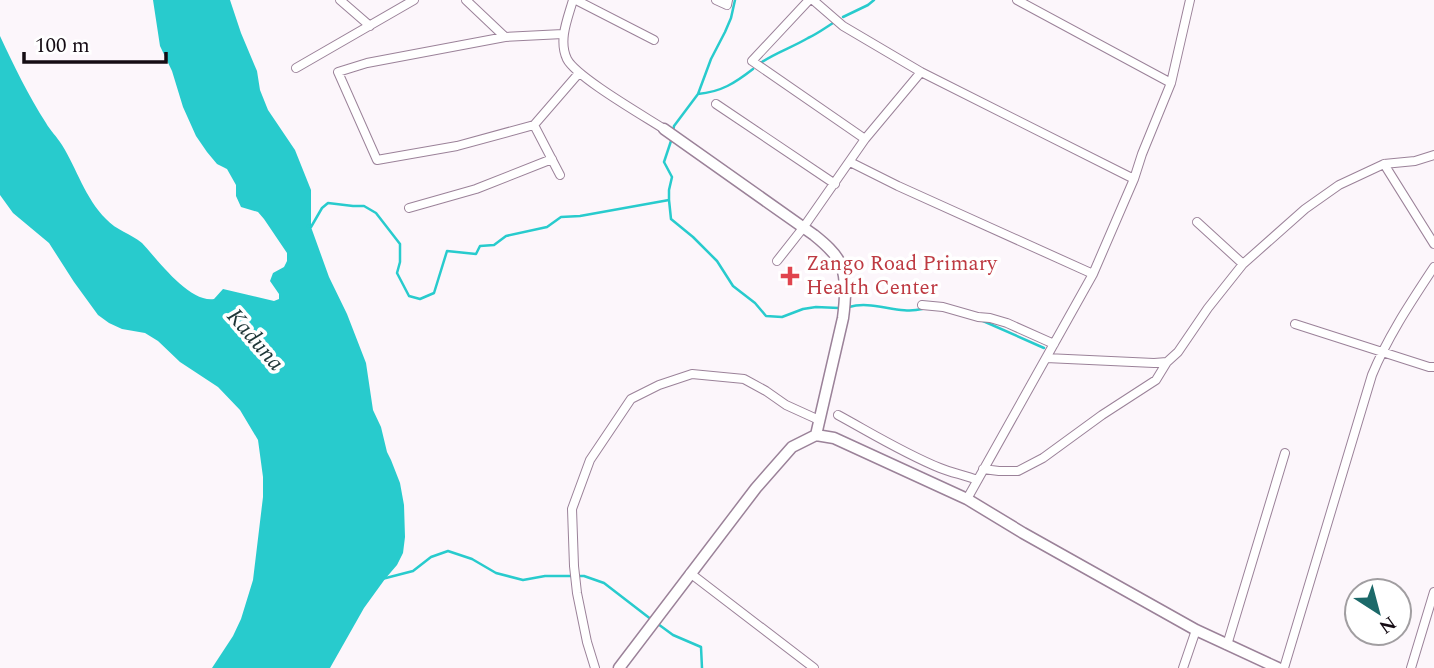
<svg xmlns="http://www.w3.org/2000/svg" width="1434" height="668" font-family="Spectral,serif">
<rect width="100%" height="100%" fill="#fcf6fb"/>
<path fill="#28cbcd" d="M153,0h77l11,33 16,38 3,19 8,20 27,40 16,40v37l18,50 18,37 19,49 7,47 8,17 6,25 4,8 9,23 4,22 1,32 -2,16 -6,12 -12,14 -21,29 -34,60h-118l21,-32 8,-17 12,-39 10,-83v-20l-5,-37 -18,-30 -22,-23 -38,-25 -22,-21 -13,-8 -23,-4 -13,-6 -11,-8 -24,-33 -25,-39 -36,-30 -13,-18v-159c14,30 28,59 46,87 4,7 11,14 16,22 15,24 23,53 44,74 10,11 25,15 36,24 15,16 47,60 72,56l9,-10 51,12 5,-2v-5l-9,-13 3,-8 11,-6 3,-6v-8l-23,-34 -6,-7 -17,-5 -5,-11v-11l-9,-16 -10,-5 -10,-12 -11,-16 -13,-29 -11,-36 -12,-25z"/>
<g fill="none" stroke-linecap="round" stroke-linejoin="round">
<path stroke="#28cbcd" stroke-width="2.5" d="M843,17l25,-12 6,-5
M762,62c15,-10 31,-15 46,-24 9,-4 17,-10 25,-15
M698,94c23,-2 37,-11 55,-25
M673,132l1,-6 24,-32 13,-35 14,-27 6,-14 4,-18
M669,200l2,19 22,18 24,24 16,25 22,17 11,13 16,1 21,-8 13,-2 23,1
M308,226l3,1 11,-19 6,-5 25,3h11l12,7 24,31v18l-3,11 12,23 11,3 14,-6 13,-42 29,3 4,-8 14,-1 12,-9 41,-9 14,-10 19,-1 89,-16v-10l3,-13 -8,-15 8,-24
M849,307c24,-7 49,8 73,2
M983,321l61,27
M579,576h5l20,7 48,37
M382,579l31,-8 18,-14 17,-6 24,8 24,14 27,7 22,-4h27
M658,624l15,11 28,12 1,21"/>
<defs>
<path id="street" d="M340,0l30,26
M466,0l39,37
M573,0c-5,18 -15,40 -6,59 9,18 77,57 97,70
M576,0l78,40
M716,0l11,5 1,-5
M809,0l-57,61 113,78
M813,0l30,26 78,46 213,107
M1017,0l154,83
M563,34l-58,3 -138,26 -29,9 39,88 80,-14 77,-21 45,-52
M296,68l118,-68
M716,104l119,80
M534,125l26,50
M850,162l48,24 195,88
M1384,164l50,80
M409,208l67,-19 76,-30
M1197,222l46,42
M777,261l26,-33 62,-89 56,-67
M922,305l21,2 35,10 12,1 17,5 47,21
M1295,324l134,43h5
M1046,358l108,5 13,-1 11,-10 30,-44 35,-44 62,-55 34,-24 45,-21 31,-3 19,-6
M838,415c33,18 67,39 102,53 12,5 25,7 37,12
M983,469l16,2h19l25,-13 59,-43 54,-35 11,-18
M967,499l126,-225 41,-95 8,-25 29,-71 19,-83
M690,573l124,95
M1227,645l58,-192
M595,668l-8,-26 -10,-49 -3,-27 -2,-57 18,-49 41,-61 28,-14 33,-11 52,5 22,12 20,14 33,15
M1183,668l13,-38
M1284,668l88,-293c16,-39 39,-73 62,-108
M1411,668l23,-76"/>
<path id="secondary" d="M664,129l150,106c10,8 22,18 27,30 6,14 4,38 2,53l-27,117
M619,668l137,-180 36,-41 24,-12 18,3 133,61 56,34 173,97 82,38"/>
</defs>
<use href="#street" stroke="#9b8299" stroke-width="10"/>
<use href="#secondary" stroke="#9b8299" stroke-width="13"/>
<use href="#street" stroke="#fff" stroke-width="8"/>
<use href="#secondary" stroke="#fff" stroke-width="10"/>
</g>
<path fill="#e0444e" stroke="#fff" stroke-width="2.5" d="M786.5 265.5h7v7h7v7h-7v7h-7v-7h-7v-7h7z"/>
<g text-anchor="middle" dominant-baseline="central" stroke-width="7" stroke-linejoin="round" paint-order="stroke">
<g font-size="21" fill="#be3a42" stroke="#fff" text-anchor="start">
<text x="806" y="264">Zango Road Primary<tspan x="806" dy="24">Health Center</tspan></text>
</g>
<g font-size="23" font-style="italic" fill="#1e3637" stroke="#fff">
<text transform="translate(255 340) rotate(49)">Kaduna</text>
</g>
</g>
<g transform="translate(1378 612) rotate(144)"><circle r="33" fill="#ffffff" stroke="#a19ea1" stroke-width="2"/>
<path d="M0-5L12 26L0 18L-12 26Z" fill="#1c6969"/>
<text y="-10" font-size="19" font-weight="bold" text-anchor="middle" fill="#150c14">N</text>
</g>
<path d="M24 52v10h142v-10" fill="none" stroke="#150c14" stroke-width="3.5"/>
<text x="35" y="52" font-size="21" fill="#150c14" stroke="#ffffff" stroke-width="5" paint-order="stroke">100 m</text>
</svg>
